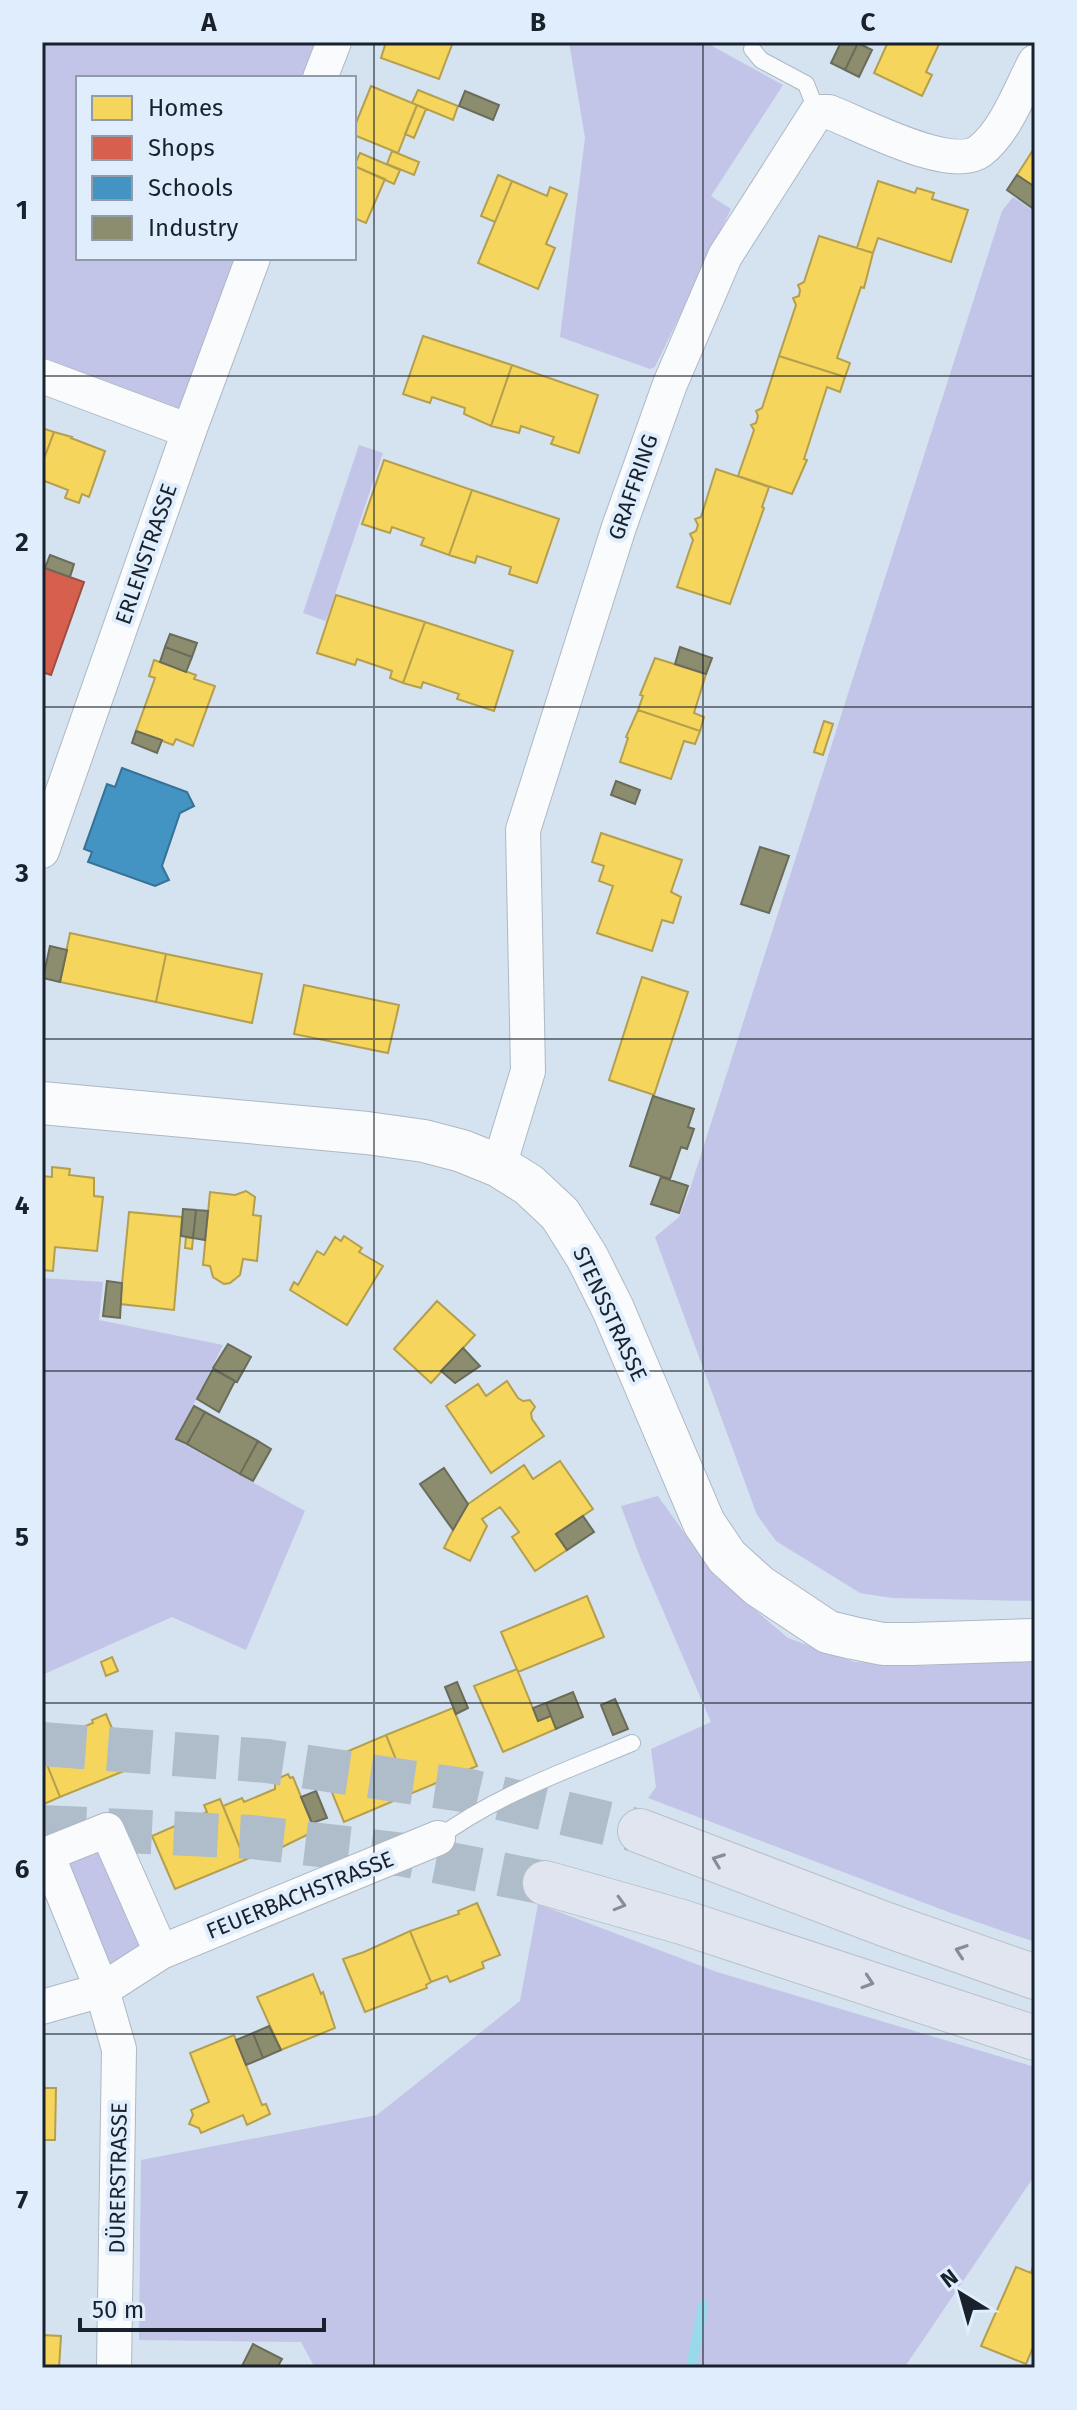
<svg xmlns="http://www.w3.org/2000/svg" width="1077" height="2410" font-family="'Fira Sans',sans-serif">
<rect width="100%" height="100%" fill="#d5e2f0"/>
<path fill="#c2c5e7" d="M42,42h274l-13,36h-225v180h159l-55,152 -140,-53z
M569,42h136l78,43 -72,111 20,13 -76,158 -5,2 -90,-32 25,-199z
M1013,197l22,15v1389l-143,-3 -32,-5 -84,-52 -19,-26 -102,-278 24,-20 11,-28 312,-978z
M359,445l24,8 -57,168 -23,-8z
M42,1278l61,4 -4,38 124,25 -47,95 129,71 -59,139 -74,-33 -130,58z
M658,1496l57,80 73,62 67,24 68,4 112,-7v283l-84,-29 -303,-115 8,-11 -5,-38 60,-27 -71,-165 -19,-51z
M107,1830l54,122 -59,38 -55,-136z
M538,1904l179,68 318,95v108l-131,193h-589l-14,-26 -162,-2 2,-180 236,-45 143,-114z"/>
<path fill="#f6d55c" stroke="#b49f4e" stroke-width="2" d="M386,42h67l-14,37 -58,-21z
M888,42h52l-14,30 6,3 -10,21 -48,-23z
M371,86l46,19 -19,48 -44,-18v-7z
M418,90l40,16 -5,14 -41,-17z
M417,105l9,4 -12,29 -9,-4z
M1035,147v40l-18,-12z
M392,151l27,11 -5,13 -27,-11z
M360,153l40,17 -6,14 -40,-18z
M354,166l31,13 -19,44 -12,-5z
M498,175l14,6 -17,41 -14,-6z
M512,181l35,15 3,-9 17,7 -21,50 9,4 -17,41 -60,-26z
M878,181l37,12 2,-5 17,5 -2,6 36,11 -17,52 -73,-24 -5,15 -16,-5z
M819,236l54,17 -9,35 -3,-1 -24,71 13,5 -5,14 -66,-21 17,-51 -3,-7 6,-2 1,-6 -2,-5 6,-3z
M423,336l89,29 -21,61 -27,-12 1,-6 -33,-11 -2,6 -27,-9z
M779,356l66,21 -5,15 -13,-5 -23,72 3,1 -15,34 -54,-18 16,-46 -3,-5 5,-2 2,-7 -2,-5 6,-3z
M512,365l86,30 -19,58 -28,-9 3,-7 -33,-11 -2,7 -28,-7z
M42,428l12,4 -12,32z
M54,432l18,5 -1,1 34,13 -16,46 -7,-3 -3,9 -14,-5 3,-8 -26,-10v-16z
M384,460l88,30 -23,65 -28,-10 3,-7 -32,-11 -2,6 -28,-9z
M716,469l53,18 -7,20 2,1 -34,96 -53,-17 16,-47 -3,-6 6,-3 2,-6 -3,-6 6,-2z
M472,490l87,29 -22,64 -28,-9 2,-7 -34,-11 -2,7 -26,-8z
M336,595l89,27 -22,61 -13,-5 2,-7 -35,-12 -2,6 -38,-12z
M425,622l88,29 -19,60 -37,-12 2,-5 -36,-12 -2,6 -18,-5z
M655,658l51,16 -12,39 10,4 -4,14 -62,-21 5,-14 -3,-1z
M154,660l42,15 -2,4 21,7 -22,60 -17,-7 -3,6 -37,-14 19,-53 -6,-2z
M638,710l62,21 -5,13 -11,-3 -13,38 -51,-17 8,-24 -2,-1z
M824,721l9,3 -10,31 -9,-3z
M601,833l81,27 -11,32 10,5 -8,26 -11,-3 -10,31 -55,-18 16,-47 -14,-5 5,-15 -12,-4z
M70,933l96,21 -10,48 -96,-20z
M166,954l96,20 -10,49 -96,-21z
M642,977l46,15 -34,103 -45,-15z
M304,985l95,20 -11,48 -94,-19z
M52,1167l18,2 -1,6 25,3v18l9,1 -6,54 -42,-4 -2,24 -11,-1v-94l10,1z
M246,1191l9,6 -2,18 8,1 -4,45 -14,-2 -3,16 -10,8 -6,1 -11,-7 -3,-11 -7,-1 7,-73 25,3z
M129,1212l53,5 -8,93 -54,-6z
M344,1236l18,12 -3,4 24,14 -36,59 -57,-35 4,-8 4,3 19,-34 7,4 11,-18 6,4z
M186,1237l7,1 -1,11 -7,-1z
M437,1301l38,34 -44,48 -37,-34z
M507,1381l11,17 5,3 7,-1 5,7 -4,6 1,6 12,17 -53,37 -45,-67 32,-22 8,12z
M560,1461l33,48 -37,25 11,16 -32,21 -23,-34 7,-5 -19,-25 -18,12 5,7 -17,35 -26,-13 21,-42 6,-4 53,-37 9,14z
M587,1596l17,41 -86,35 -17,-40z
M112,1657l6,14 -12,5 -5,-14z
M517,1669l21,52 13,-5 5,13 -53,23 -29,-66z
M453,1708l24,58 -67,28 -24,-59z
M106,1714l23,55 -69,28 -18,-45v-8l51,-21 -1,-3z
M386,1735l24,59 -66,28 -24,-59z
M42,1752l18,45 -18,8z
M288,1774l2,4 3,-1 22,54 -41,20 -1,-3 -28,12 -22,-54 19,-8 2,4 31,-13v-9z
M220,1799l25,61 -70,29 -23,-53 55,-24 -3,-7z
M477,1903l23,52 -18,7 2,6 -34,14 -3,-6 -16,6 -21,-51 49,-17 -1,-3z
M410,1931l21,51 -5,3 1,3 -62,24 -22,-53 21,-7z
M313,1974l8,20 2,-2 12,36 -54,22 -24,-53z
M234,2035l28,70 4,-1 4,10 -23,11 -4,-10 -42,18 -2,-5 -10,-4 4,-9 -2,-5 18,-8 -19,-49z
M42,2088h14l-1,52h-13z
M1034,2263l1,72 -2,5 2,3 -9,21 -45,-18 35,-79 15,6z
M42,2335l19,1 -2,32h-17z"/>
<path fill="#d6604d" stroke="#9d4d43" stroke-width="2" d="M42,567l42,15 -33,93 -9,-3z"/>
<path fill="#4393c3" stroke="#367196" stroke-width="2" d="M122,768l65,24 7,14 -14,7 -18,53 7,14 -14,6 -67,-24 4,-10 -8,-3 23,-65 8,3z"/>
<path fill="#8c8c6e" stroke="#6a6c5a" stroke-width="2" d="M841,42l17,1 -13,27 -14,-7z
M858,43l14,7 -13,27 -14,-7z
M465,91l34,14 -6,15 -34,-14z
M1017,175l18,12v23l-28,-20z
M50,555l24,9 -4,13 -25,-9z
M170,634l27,9 -5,14 -27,-10z
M165,647l27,10 -6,15 -26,-10z
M680,647l32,11 -6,16 -31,-10z
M136,731l26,9 -5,13 -25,-10z
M616,781l24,9 -5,14 -24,-9z
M760,847l29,9 -20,57 -28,-9z
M50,946l17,4 -7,32 -17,-4z
M653,1096l41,13 -6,18 6,2 -7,20 -6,-2 -11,32 -40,-13z
M661,1177l27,9 -9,27 -28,-9z
M183,1209l13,1 -3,28 -12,-2z
M196,1210l12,1 -3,29 -12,-2z
M107,1281l15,2 -2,35 -17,-2z
M228,1344l23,13 -14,25 -24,-14z
M463,1348l17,18 -25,17 -14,-12z
M213,1369l22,12 -16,31 -22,-13z
M194,1406l11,6 -18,32 -11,-5z
M205,1412l53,29 -18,33 -53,-30z
M258,1441l13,8 -18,32 -13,-7z
M444,1468l24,36 -15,26 -33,-46z
M583,1516l11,16 -27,18 -11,-16z
M457,1682l11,26 -12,6 -11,-27z
M573,1692l10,25 -27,12 -10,-26z
M615,1699l13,30 -15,6 -12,-30z
M546,1703l5,13 -13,5 -5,-13z
M316,1791l11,27 -15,5 -11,-26z
M269,2026l12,24 -18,8 -10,-25z
M253,2033l10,25 -17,7 -10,-25z
M253,2344l29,15 -5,9h-36z"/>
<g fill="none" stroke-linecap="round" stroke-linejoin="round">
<path stroke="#98d9ec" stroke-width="10" d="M691,2368l12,-63"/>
<path stroke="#afbcc9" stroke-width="44" stroke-dasharray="44 22" stroke-linecap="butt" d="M42,1744l225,17 203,30 170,40
M42,1827l210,10 153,18 140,28"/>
<defs>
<path id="service" d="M752,49l9,11 45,24 11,28
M438,1838c58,-43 128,-67 194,-95"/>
<path id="minor" d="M320,78l14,-36
M42,376l147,55
M42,851l147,-420 64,-173
M499,1166l29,-95 -5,-241 96,-303 51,-143 55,-128 92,-144h12c32,12 122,61 151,39 26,-20 40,-61 55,-89
M42,2007l60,-17 59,-38 277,-114
M114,2368l5,-319 -17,-59 -55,-136 60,-24 54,122"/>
<path id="tertiary" d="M42,1103l325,30 57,8 38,10 37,15 30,19 31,29 27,43 26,52 91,214 23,34 32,29 69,46 25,6 30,6h29l123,-4"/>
<path id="motorway" d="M640,1831l247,94 148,52
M545,1883l137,39 353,116"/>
</defs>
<use href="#service" stroke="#aeb8c3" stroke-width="18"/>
<use href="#minor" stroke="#aeb8c3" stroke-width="36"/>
<use href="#tertiary" stroke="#aeb8c3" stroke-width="44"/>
<use href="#motorway" stroke="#b9c0c7" stroke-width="46"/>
<use href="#service" stroke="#f9fbfd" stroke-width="16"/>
<use href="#minor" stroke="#f9fbfd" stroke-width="34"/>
<use href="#tertiary" stroke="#f9fbfd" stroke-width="42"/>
<use href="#motorway" stroke="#e0e5f0" stroke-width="44"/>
</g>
<defs><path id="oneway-chevron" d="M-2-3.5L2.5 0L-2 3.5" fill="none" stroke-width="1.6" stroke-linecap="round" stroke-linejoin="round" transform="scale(2)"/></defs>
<g stroke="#868d98">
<use href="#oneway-chevron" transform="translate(718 1860) rotate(-159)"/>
<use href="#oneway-chevron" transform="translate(620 1904) rotate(16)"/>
<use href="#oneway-chevron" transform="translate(961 1951) rotate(-161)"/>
<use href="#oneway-chevron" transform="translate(868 1982) rotate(18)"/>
</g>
<path fill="none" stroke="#19222c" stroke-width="2" stroke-opacity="0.55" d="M374,42v2326M703,42v2326M42,376h993M42,707h993M42,1039h993M42,1371h993M42,1703h993M42,2034h993"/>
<g text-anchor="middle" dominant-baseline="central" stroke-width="8" stroke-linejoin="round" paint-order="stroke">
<g font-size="22" fill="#19222c" stroke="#dfedfd">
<text transform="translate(633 487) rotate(-71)">GRAFFRING</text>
<text transform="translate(146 554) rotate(-71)">ERLENSTRASSE</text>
<text transform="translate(610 1314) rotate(65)">STENSSTRASSE</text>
<text transform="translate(300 1895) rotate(-22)">FEUERBACHSTRASSE</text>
<text transform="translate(118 2178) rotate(-89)">DÜRERSTRASSE</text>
</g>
</g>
<rect width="1077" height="2410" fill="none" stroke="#dfedfd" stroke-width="88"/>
<rect x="76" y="76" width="280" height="184" fill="#dfedfd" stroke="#909ca9" stroke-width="2"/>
<rect x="92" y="96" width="40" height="24" fill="#f6d55c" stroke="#909ca9" stroke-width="2"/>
<text x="148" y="116" font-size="24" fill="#19222c">Homes</text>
<rect x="92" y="136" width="40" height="24" fill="#d6604d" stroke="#909ca9" stroke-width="2"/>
<text x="148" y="156" font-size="24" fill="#19222c">Shops</text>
<rect x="92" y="176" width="40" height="24" fill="#4393c3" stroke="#909ca9" stroke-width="2"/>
<text x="148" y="196" font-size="24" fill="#19222c">Schools</text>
<rect x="92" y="216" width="40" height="24" fill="#8c8c6e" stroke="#909ca9" stroke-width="2"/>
<text x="148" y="236" font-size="24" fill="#19222c">Industry</text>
<g transform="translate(961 2294) rotate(323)" stroke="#dfedfd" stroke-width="6" paint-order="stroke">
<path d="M0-6L14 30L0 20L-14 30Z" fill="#19222c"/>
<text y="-12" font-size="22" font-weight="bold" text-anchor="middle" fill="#19222c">N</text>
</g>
<path d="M80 2318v12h244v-12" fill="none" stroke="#19222c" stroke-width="4"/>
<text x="92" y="2318" font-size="24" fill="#19222c" stroke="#dfedfd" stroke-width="6" paint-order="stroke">50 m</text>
<rect x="44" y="44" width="989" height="2322" fill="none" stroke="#19222c" stroke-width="3"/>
<g font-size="26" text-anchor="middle" font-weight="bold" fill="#19222c">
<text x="209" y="31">A</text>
<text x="538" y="31">B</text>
<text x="868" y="31">C</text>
<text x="22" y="219">1</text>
<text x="22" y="551">2</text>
<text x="22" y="882">3</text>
<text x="22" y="1214">4</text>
<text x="22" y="1546">5</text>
<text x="22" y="1878">6</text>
<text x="22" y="2209">7</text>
</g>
</svg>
